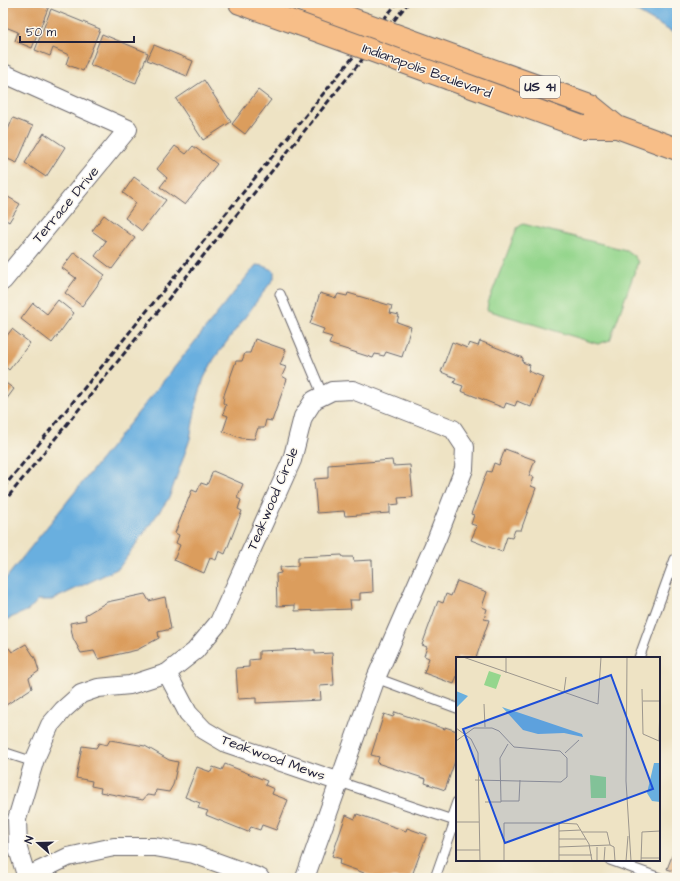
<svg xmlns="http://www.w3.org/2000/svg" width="680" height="881" font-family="'Architects Daughter',sans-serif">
<rect width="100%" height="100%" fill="#fbf7ec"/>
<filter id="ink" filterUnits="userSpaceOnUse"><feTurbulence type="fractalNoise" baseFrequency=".025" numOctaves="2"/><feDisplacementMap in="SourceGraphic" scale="8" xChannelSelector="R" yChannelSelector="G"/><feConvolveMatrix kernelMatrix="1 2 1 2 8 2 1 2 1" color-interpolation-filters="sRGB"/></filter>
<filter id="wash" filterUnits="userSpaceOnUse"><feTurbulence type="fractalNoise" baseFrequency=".012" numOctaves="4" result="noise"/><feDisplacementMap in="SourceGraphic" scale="16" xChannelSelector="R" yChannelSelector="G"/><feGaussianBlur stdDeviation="0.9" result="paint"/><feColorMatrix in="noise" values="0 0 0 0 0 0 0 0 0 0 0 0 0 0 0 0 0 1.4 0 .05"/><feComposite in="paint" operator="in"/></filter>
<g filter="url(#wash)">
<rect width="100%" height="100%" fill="#eee3c4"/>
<path fill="#95d68d" stroke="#5c7c64" d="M523,224l103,26 8,6 4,6 -28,78 -12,4 -111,-34 1,-7 29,-75z"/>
<path fill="#69afdf" stroke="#46688d" d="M622,3h55v32z
M256,265l8,1 10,5v7l-60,81 -10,19 -7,23 -7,38 -21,59 -50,70 -67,32h-14l-9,10 -26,11v-39z"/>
<g id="blocks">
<path fill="#db9d5d" d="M3,3h38l8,3 -17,42 -17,-7 3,-9 -15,-6z
M51,9l49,20 -17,42 -17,-7 3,-9 -16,-7 -3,8 -15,-6z
M102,34l46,19 -12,30 -46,-18z
M154,45l39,16 -6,15 -40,-16z
M204,80l27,42 -28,18 -27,-41z
M258,90l13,10 -26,34 -13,-10z
M13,118l20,8 -16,37 -14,-6v-24l3,1z
M44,133l21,14 -19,30 -21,-14z
M175,146l11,8 7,-8 24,18 -32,41 -25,-18 7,-9 -10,-9z
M134,177l32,23 -24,31 -17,-13 11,-15 -13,-10z
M3,194l17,10 -11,18 -6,-4z
M104,215l31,23 -23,31 -17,-13 11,-15 -14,-10z
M74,252l31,23 -23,31 -17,-13 11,-15 -14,-10z
M320,293l16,5 2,-4 9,2 1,-3 44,13 -2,7 9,2 -2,7 14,5 -9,30 -16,-5 -2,4 -9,-2 -2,4 -44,-14 3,-7 -10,-3 2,-5 -14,-5z
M58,300l16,13 -22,30 -31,-24 12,-16 14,11z
M12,329l18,14 -21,27 -6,-5v-24z
M255,339l31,11 -6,15 6,2 -4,9 5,3 -15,42 -6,-1 -2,8h-6l-4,11 -13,-1 -18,-7 5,-15 -5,-2 3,-9 -3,-2 1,-8 12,-34h6l3,-8h5z
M480,341l43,17 -1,4 8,3 -2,6 15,6 -12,30 -14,-6 -2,5 -9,-3 -2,5 -43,-17 2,-5 -9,-3 2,-5 -15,-6 11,-30 15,6 2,-5 9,3z
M3,381l11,8 -11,15z
M505,449l30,11 -6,16 5,1 -3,9 5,2 -15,42h-6l-3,8 -5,-1 -5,15 -31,-12 6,-14 -6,-2 3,-9 -3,-1 16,-43 4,1 3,-9 5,2z
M392,460l1,6 17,-1 3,32 -15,1 1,6 -9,1v8l-45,3 -1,-5 -27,2 -3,-34 14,-1v-13z
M213,471l30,13 -6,14 4,2 -3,9 4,2 -17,43 -6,-3 -3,9 -6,-2 -6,15 -30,-13 6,-15 -4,-2 3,-8 -4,-2 17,-43 5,2 4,-9 6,2z
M342,555l1,2h10l1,4 18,-1 1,32 -13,1v7h-10l1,9 -56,2v-6l-18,1 -1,-32 5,-1 -1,-6 18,-1v-9z
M457,581l30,11 -5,15 5,2 -3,10 5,1 -13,38h-19v18l-3,8 -30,-11 5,-15 -5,-2 3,-9 -5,-2 16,-44 5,2 3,-9 5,2z
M145,594l4,7 16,-4 6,32 -13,3 1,6 -22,12 -39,9 -4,-8 -13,2 -8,-15 -3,-15 16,-3 -1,-5 22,-13z
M26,644l9,14 4,13 -10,7 3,10 -29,19v-58l6,-1 3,4z
M304,649l1,1h10v4l17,-1 2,32 -14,1 1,14 -65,3v-5l-18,1 -2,-31 13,-1v-7l10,-1v-8z
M395,712l50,17v-2l12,4v24l-12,35 -20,-7 1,-4 -49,-16 2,-6 -8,-2 13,-41 9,3z
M110,740l35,6 24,14 9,2 -5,23 -4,7 -13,-2 -1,6 -8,-1 -4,5 -43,-8 1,-4 -10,-2 1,-5 -16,-3 6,-32 14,2 3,-5 8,2z
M225,764l42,17 -2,4 9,4 -2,5 16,6 -12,30 -14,-5 -2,5 -9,-3 -3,5 -42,-17 2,-4 -10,-3 2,-5 -15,-6 12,-30 14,5 2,-5 9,3z
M357,814l49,17 1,-3 20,7 -16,43h-33l-39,-14 2,-5 -9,-3 14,-41 9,4z
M677,843v29l-10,-3z"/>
</g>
</g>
<g filter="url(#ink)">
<use href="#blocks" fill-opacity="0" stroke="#69666b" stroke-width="1"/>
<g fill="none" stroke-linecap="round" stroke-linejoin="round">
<defs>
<path id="service" d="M280,294l43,102
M639,658l36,-99
M376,678l81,30
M3,752l31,10
M340,782l115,39 -20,57
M451,819l6,-17
M610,860l50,18"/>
<path id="minor" d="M3,73l125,56 -125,152
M167,673l21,40 16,17 22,13 114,39
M24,878l44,-21 46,-10h41l39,7 66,24
M27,878l-9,-29 -1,-30 18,-60 15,-34 13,-15 18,-16 17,-6 32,-3 37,-12 28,-22 24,-29 73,-162 11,-43 11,-17 18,-9 21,-1 100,39 12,18 -1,22 -27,69 -61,140 -71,200"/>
<path id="trunk" d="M240,3l59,21
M456,57l134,48 27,22
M450,79l132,48h35l60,22"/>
</defs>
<use href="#service" stroke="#69666b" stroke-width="11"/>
<use href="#minor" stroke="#69666b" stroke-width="20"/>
<use href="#trunk" stroke="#69666b" stroke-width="24"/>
<use href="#service" stroke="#fff" stroke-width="9"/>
<use href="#minor" stroke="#fff" stroke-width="18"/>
<use href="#trunk" stroke="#f7be88" stroke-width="22"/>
<path stroke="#22223b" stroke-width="3" stroke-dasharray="6 3" stroke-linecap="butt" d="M3,488l394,-485
M3,503l405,-500"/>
<defs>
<path id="trunk-bridge" d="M308,3l148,54
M299,24l151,55"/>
</defs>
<use href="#trunk-bridge" stroke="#69666b" stroke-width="24" stroke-linecap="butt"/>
<use href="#trunk-bridge" stroke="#f7be88" stroke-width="22"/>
</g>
</g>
<g text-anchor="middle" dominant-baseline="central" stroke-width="3" stroke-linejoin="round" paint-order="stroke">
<rect fill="#fbf7ec" stroke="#636270" stroke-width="1" x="520" y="76" width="40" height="22" rx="3"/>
<g font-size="13" font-weight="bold" fill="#22223b">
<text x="540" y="87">US 41</text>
</g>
<g font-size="14" fill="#22223b" stroke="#fbf7ec">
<text transform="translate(427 71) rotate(20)">Indianapolis Boulevard</text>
<text transform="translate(66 205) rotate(-50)">Terrace Drive</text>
<text transform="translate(273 499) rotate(-67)">Teakwood Circle</text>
<text transform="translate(273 758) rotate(20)">Teakwood Mews</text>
</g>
</g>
<g transform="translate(456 657)">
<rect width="204" height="204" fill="#eee3c4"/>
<path d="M33,14l12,4 -5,14 -12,-4zM134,118l16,2v21h-15z" fill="#95d68d"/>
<path d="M0,34l12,5 -12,12zM46,50l80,27 1,3 -19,-4 -26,1 -15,-4zM198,106h6v39l-8,-1 -5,-8z" fill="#69afdf"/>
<path fill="none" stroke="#9c968d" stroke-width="1" d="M7,0l135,47 3,-47M171,0l-1,124 5,80M50,16v-16M186,32l1,45 16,7 1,-40M108,35l2,-15M187,44h16M28,47l1,23M0,71l15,11 7,14 2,108M0,84l18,-13h18l7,3 15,16 46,4 7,7v19l-6,5 -86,-2M109,96l14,-13M45,144h18l1,-21M29,145h16l-1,-44 8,-14M0,165h23M103,174l22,-1M103,182h27M154,188l4,2 1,14M103,190l51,-2 -3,-13h-25M141,190v14M0,193h24M103,198h33M185,201h19M48,204v-38h55M103,204v-38l18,1 12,20 3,17M148,204l1,-14M170,204l2,-25M185,204l1,-29 18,-1"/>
<path fill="#1d4ed8" fill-opacity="0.15" stroke="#1d4ed8" stroke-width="2" d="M155,18l42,114 -148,54 -42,-114z"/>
<rect width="204" height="204" fill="none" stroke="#22223b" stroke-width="2"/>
</g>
<rect width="680" height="881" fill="none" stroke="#fbf7ec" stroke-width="16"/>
<g transform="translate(38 843) rotate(290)" stroke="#fbf7ec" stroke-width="3" paint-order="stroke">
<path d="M0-3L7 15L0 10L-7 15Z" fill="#22223b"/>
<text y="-6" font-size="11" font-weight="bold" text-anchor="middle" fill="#22223b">N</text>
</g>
<path d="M20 36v6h114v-6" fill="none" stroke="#22223b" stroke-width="2"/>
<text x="26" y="36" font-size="12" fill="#22223b" stroke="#fbf7ec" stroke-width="3" paint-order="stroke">50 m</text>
</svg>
